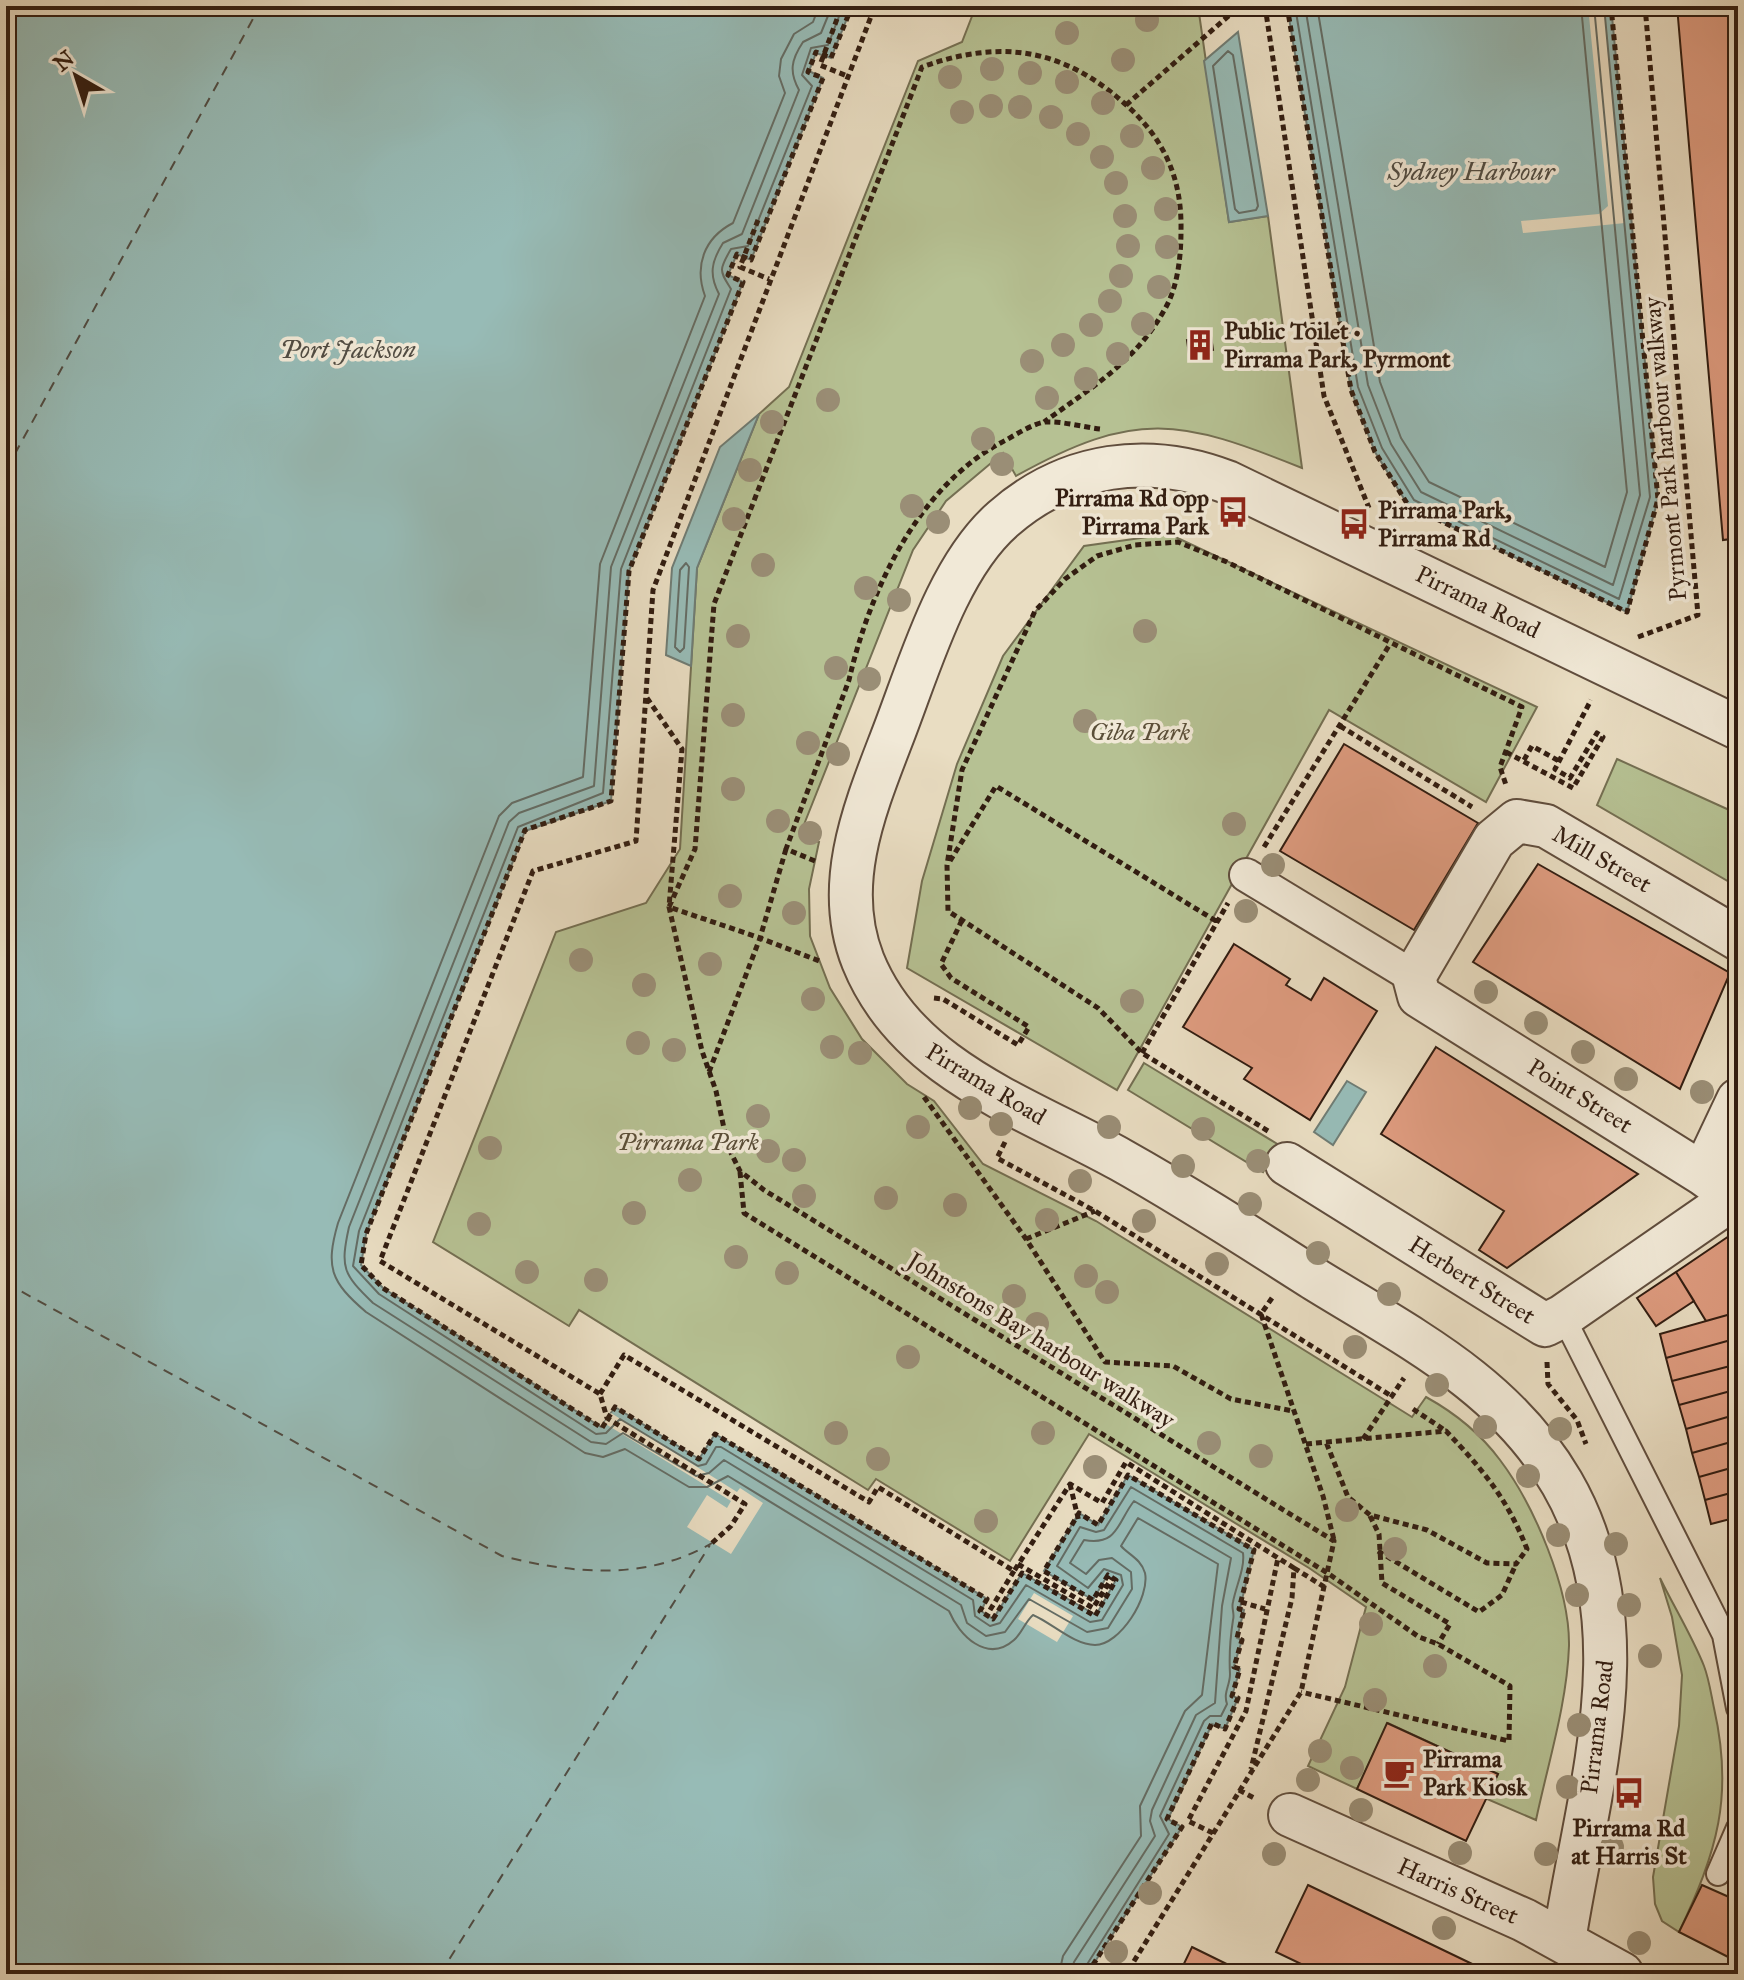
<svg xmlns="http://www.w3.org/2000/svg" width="1744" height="1980" font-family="'IM FELL Great Primer',serif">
<rect width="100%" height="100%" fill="#e9ddc2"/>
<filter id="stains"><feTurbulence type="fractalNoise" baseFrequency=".0025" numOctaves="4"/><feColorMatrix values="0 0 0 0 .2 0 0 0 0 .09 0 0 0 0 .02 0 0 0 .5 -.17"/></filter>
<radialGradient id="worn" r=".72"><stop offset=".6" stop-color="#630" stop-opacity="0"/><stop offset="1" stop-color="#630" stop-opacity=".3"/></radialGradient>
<path fill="#b6c193" stroke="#746f52" stroke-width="2" d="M976,6h222l31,216 39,-6 34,252c-122,-49 -166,-59 -286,8l-13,-23 -57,48 -33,49 -108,272 -5,14 19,6 -10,47 1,47 20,52 32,51 45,45 27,17 49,63 113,57 316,196 14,-20c29,16 54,36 74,63 34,45 70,129 69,186 -2,58 -21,117 -33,174l-49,-21 11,-25 -110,-51 -31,66 -49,-23 37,-79 21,-80 -57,-39 -220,-134 -79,127 -134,-82 -8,11 -289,-180 -10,16 -136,-84 123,-310 90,-29 34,-54 17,-281 62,-154 30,-27 129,-326 44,-19z
M1169,534l368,173 -51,95 -157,-92 -212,380 -210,-122 15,-87 35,-117 46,-108 81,-110z
M1617,759l121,55v73l-141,-82z
M1144,1063l135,82 -16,27 -135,-82z
M1660,1578c14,29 32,58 44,88 5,13 7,28 10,42 20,88 3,144 -35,224l-17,-11 -7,-17 -2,-27 26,-151 3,-51 -10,-58z"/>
<path fill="#97bbb6" stroke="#6f7c74" stroke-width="2" d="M6,6h846l-21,52 -15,-5 -7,18 14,7 -72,182 -14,-6 -9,21 15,7 -114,289 -18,230 -86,30 -159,403 -5,31 22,23 218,139 14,-20 84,52 16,-25 272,165 -6,12 12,8 29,-46 74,42 20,-35 -9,-4 -14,24 -49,-29 35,-58 19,12 30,-50 126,75 -14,58 4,2 -7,28 5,2 -8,26 6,3 -8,27 6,2 -13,31 -13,-5 -44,95 14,8 -95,147h-1081z
M1287,6h324l47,493 -31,113 -219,-107 -33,-53 -24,-62z
M1238,32l30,184 -39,6 -25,-161z
M759,414l-62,154 -6,98 -25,-11 6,-87 48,-121z
M1347,1081l19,11 -33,53 -19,-13z"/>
<path fill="#e9ddc2" d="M1588,6h16l21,217 -102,10 -2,-12 78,-7 9,-8z
M611,1413l126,79 3,-4 23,15 -32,51 -44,-27 20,-32 20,13 4,-7 -127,-78z
M1034,1593l39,23 -16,26 -39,-23z"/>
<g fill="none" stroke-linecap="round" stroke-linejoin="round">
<path stroke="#646c64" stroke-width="2" d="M819,6l-6,16 -19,12 -13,25 -2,17 6,17 -52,130c-29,15 -39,43 -28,73l-105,268 -17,213 -71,26 -13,13 -161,407c-13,45 -7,59 28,89l219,141 18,4 22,-8 64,38h18l21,-11 221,135c10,24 38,53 65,29 8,-7 11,-18 19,-25 19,8 41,30 62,30 25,0 55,-48 50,-72 -4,-14 -16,-18 -24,-27l17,-28 80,46 -16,131 -17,16 -45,95 1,30 -78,120 -4,18
M832,6l-11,27 -18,9c-12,18 -14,30 -4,48l-57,144 -19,9c-12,19 -14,32 -4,51l-108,273 -17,219 -75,27 -10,9 -160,405c-9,41 -6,47 24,76l218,139 15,2 17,-11 73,43 13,-3 15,-13 237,145 6,18 19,13 19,-4 24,-33 58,33 21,-4 24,-39 -1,-17 -19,-14 -13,2 -13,14 -16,-11 14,-23c34,6 33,-17 50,-39l97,57 -9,48 -7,97 -19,12 -44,95 -2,11 5,15 -81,126 -3,12
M843,6l-15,39 -17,3 -9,27 10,11 -64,160 -17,3c-13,22 -11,22 0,40l-110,280 -18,224 -85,34 -159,404 -6,35 26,28 217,140 10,-1 14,-14 78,47 8,-2 10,-17h5l252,153 2,16 15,10 10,-3 26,-38 64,37 12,-2 21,-35 -2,-10 -17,-6 -16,19 -31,-22 23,-39 16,5 8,-2 27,-43 112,66c2,15 -7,33 -10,49 -2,7 2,11 0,18 -3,19 -4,36 -3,54 0,12 -7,18 -3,30l-6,12h-11l-6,5 -44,95 9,18 -88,140
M1295,6l63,381 24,61 32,52 205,99 31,-102 -46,-491
M1305,6l63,379 23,59 30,48 192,93 27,-90 -46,-489
M1317,6l63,376 21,56 28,44 176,85 22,-75 -46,-486
M1228,51l5,4 25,151 -2,4 -17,3 -4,-4 -22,-143z
M686,563l3,4 -5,81 -4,4 -5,-5 5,-77z"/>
<path stroke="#504c43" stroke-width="2" stroke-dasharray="10 8" stroke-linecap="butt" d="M6,470l254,-464
M6,1283l496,273c71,18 145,25 210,-13
M440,1974l270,-429"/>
</g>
<path fill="#de9b7f" stroke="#321d11" stroke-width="2" d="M1677,6h61v532l-15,2z
M1211,336l2,14 -24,4 -2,-14z
M1344,744l134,79 -64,107 -134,-79z
M1538,864l192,109 -50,116 -207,-127z
M1234,944l56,35 -4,6 25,15 13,-22 53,33 -67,109 -66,-41 8,-11 -69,-41z
M1436,1047l202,127 -131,94 -28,-18 25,-39 -123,-77z
M1732,1234l6,7v71l-32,9 -30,-49z
M1676,1272l18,29 -38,25 -19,-28z
M1738,1312v26l-72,20 -6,-24z
M1738,1338v26l-66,17 -6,-23z
M1738,1364v25l-59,16 -7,-24z
M1738,1389v25l-52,15 -7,-24z
M1738,1414v26l-46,13 -6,-24z
M1738,1440v26l-39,11 -7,-24z
M1738,1466v25l-33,9 -6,-23z
M1738,1491v26l-27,7 -6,-24z
M1387,1723l111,51 -32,67 -109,-52z
M1308,1885l185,89h-171l-46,-22z
M1702,1885l36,16v61l-59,-30z
M1192,1947l55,27h-68z"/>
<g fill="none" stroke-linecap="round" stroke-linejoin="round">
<defs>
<path id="service" d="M1563,1316l161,319 14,73
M1718,1874l20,-46"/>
<path id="pedestrian" d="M1246,875l168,102"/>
<path id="minor" d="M1738,939l-192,-113 -29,-5 -23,19 -80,137 5,19 284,178 35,25
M1287,1164l258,161 18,-9 172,-119
M1703,1174l35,-74
M1290,1815l234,105 98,54
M1564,1941c23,-150 81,-315 -2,-458 -58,-99 -152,-145 -246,-203 -64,-41 -129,-83 -195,-120 -95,-53 -214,-90 -258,-199 -30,-75 1,-151 28,-221 28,-71 55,-171 112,-221 65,-57 146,-67 224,-37l511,246"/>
</defs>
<use href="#service" stroke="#604d3d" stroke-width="26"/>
<use href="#pedestrian" stroke="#604d3d" stroke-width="36"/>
<use href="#minor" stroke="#604d3d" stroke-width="46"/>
<path stroke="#321d11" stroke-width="5" stroke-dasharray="6 4" stroke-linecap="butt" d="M852,6l-21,52 -15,-6 -8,20 15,6 -72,182 -14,-6 -9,21 15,7 -114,289 -18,230 -86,29 -159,404 -5,31 22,23 219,140 13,-21 84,52 16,-25 272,165 -7,12 13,8 29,-46 73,43 21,-36 -8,-5 -15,25 -49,-29 35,-58 19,12 30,-50 126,75 -15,59 5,1 -7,28 5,2 -8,27 6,2 -8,27 6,2 -13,31 -13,-6 -45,96 15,8 -95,147
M1265,6l59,390 45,112
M1287,6l64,384 24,62 33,53 219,107 31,-113 -47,-493
M837,19l-17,46 27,11
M1126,105l114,-99
M758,220l-18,47 29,12
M1638,637l60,-22 -53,-609
M647,698l35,51 -13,158 33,144 14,40 12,56 12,24 24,19 570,351 -33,151 -175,282
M1340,726l132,81
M1506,752l67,36 30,-51 -6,-4 -27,45 -15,-9 36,-69
M1524,760l8,-14 27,15
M1264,847l126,-203
M786,849l-26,89 62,24
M815,861l-29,-12 63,-169c21,-91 70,-196 157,-240 11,-6 26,-16 39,-18 17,-1 38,5 55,7
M950,861l46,-75 220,135
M934,998l9,1 75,46 11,-18 -78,-49 -10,-14 21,-44
M1142,1053l86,-150
M709,1072l51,-134 -91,-31 26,-58 19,-245 208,-537c78,-28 140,-19 202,36 40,35 58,75 57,127 0,26 -3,55 -15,77 -29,54 -74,80 -122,115
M924,1097l102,142 79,123 68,4 58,33 62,12
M1268,1131l-126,-78 -44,-45 -150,-97 -1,-46 15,-95 73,-159 30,-32 32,-23 38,-11 43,-3 49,20 295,145 -22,60 6,18
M1005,1142l-8,16 98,53 298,186
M740,1172l4,41 585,361 90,63 19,7 72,42 -1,55 -208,-49
M1026,1239l69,-28
M1272,1298l-11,16 62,182 11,44
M1547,1362l1,22 29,36 9,24
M600,1394l24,-39 245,147 9,-15 136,84 56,-87 32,19 24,-41 168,106 -2,30 -41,171
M1413,1409l33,22
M1363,1439l41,-61
M1306,1444l140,-13c37,39 61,67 81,118l-11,15 -29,-1 -60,-33 -57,-15 -22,-18 -22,-55
M1070,1484l9,38
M1370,1516l9,18 3,49 68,41 -12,20
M712,1543l19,-17 14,-22 -138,-86 -7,-24 -220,-133 153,-390 103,-30 17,-251 222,-584
M1378,1551l101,61 23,-17 14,-31
M1018,1564l75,44 19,-30
M1294,1568l32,20
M1241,1602l24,7
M990,1610l24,-39
M1239,1790l17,9
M1213,1833l-25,-12 58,-110 32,-153"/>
<use href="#service" stroke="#f1e9d7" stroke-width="22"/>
<use href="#pedestrian" stroke="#f1e9d7" stroke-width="32"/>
<use href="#minor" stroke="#f1e9d7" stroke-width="42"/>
</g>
<g fill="#9a8e76">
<circle cx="1147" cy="20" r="12"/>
<circle cx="1067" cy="33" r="12"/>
<circle cx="1123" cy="60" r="12"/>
<circle cx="992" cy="69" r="12"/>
<circle cx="1030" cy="73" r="12"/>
<circle cx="950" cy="77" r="12"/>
<circle cx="1067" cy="82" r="12"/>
<circle cx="1103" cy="103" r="12"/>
<circle cx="991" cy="106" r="12"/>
<circle cx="1020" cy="107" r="12"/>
<circle cx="962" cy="112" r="12"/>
<circle cx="1051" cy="117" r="12"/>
<circle cx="1078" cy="134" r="12"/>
<circle cx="1132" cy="136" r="12"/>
<circle cx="1102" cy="157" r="12"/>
<circle cx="1153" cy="168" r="12"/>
<circle cx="1116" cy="183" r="12"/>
<circle cx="1166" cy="209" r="12"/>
<circle cx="1125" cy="216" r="12"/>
<circle cx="1128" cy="246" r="12"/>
<circle cx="1167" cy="247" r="12"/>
<circle cx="1121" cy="276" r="12"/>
<circle cx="1159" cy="287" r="12"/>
<circle cx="1110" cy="301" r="12"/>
<circle cx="1143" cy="324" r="12"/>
<circle cx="1091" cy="325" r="12"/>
<circle cx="1063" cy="345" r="12"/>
<circle cx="1118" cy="354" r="12"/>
<circle cx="1032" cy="361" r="12"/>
<circle cx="1086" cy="379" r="12"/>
<circle cx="1047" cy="398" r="12"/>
<circle cx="828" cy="400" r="12"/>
<circle cx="772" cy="422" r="12"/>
<circle cx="983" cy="439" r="12"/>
<circle cx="1002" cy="464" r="12"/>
<circle cx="750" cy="470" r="12"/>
<circle cx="912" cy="506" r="12"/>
<circle cx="734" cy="519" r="12"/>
<circle cx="938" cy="522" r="12"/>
<circle cx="763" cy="565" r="12"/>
<circle cx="866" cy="588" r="12"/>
<circle cx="899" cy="600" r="12"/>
<circle cx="1145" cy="631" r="12"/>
<circle cx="738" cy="636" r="12"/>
<circle cx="836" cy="668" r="12"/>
<circle cx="869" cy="679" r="12"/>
<circle cx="733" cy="715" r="12"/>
<circle cx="1085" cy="721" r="12"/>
<circle cx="808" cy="743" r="12"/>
<circle cx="838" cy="754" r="12"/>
<circle cx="733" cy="789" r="12"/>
<circle cx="778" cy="821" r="12"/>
<circle cx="1234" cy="824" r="12"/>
<circle cx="810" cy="833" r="12"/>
<circle cx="1273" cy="865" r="12"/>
<circle cx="730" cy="896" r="12"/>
<circle cx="1246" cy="911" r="12"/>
<circle cx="794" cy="913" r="12"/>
<circle cx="581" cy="960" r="12"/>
<circle cx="710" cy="964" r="12"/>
<circle cx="644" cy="985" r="12"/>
<circle cx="1486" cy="992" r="12"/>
<circle cx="813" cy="999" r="12"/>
<circle cx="1132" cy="1001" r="12"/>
<circle cx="1536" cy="1023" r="12"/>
<circle cx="638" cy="1043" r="12"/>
<circle cx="832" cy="1047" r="12"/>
<circle cx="674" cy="1050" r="12"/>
<circle cx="1583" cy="1052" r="12"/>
<circle cx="860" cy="1053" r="12"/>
<circle cx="1626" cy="1079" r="12"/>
<circle cx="1702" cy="1092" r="12"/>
<circle cx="970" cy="1108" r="12"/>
<circle cx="758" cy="1116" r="12"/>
<circle cx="1001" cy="1124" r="12"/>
<circle cx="918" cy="1127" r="12"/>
<circle cx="1109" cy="1127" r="12"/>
<circle cx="1203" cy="1129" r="12"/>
<circle cx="490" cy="1148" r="12"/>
<circle cx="768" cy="1151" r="12"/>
<circle cx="794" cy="1160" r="12"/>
<circle cx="1258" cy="1161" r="12"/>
<circle cx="1183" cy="1166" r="12"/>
<circle cx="690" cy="1180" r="12"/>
<circle cx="1080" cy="1181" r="12"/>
<circle cx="804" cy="1196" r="12"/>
<circle cx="886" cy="1198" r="12"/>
<circle cx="1250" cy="1204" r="12"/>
<circle cx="955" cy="1205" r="12"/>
<circle cx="634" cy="1213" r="12"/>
<circle cx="1047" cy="1220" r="12"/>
<circle cx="1144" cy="1221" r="12"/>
<circle cx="479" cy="1224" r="12"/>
<circle cx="1318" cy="1253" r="12"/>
<circle cx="736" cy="1257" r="12"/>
<circle cx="1217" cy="1264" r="12"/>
<circle cx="527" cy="1272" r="12"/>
<circle cx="787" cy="1273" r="12"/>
<circle cx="1086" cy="1276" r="12"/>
<circle cx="596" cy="1280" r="12"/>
<circle cx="1107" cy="1292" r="12"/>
<circle cx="1389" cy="1294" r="12"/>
<circle cx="1014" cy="1296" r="12"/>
<circle cx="1037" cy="1324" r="12"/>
<circle cx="1355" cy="1347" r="12"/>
<circle cx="908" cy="1357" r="12"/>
<circle cx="1437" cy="1385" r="12"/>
<circle cx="1485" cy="1427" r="12"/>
<circle cx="1560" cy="1429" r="12"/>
<circle cx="836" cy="1433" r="12"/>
<circle cx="1043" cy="1433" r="12"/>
<circle cx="1209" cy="1443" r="12"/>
<circle cx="1261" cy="1456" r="12"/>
<circle cx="878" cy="1459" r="12"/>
<circle cx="1095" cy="1467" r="12"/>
<circle cx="1528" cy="1476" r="12"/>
<circle cx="1347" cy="1510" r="12"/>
<circle cx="986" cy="1521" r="12"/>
<circle cx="1558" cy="1535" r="12"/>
<circle cx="1616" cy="1544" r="12"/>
<circle cx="1395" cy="1549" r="12"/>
<circle cx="1577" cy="1595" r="12"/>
<circle cx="1629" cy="1605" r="12"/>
<circle cx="1371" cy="1624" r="12"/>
<circle cx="1650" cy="1656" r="12"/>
<circle cx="1435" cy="1666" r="12"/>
<circle cx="1375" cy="1700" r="12"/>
<circle cx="1579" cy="1725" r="12"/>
<circle cx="1320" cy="1751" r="12"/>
<circle cx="1352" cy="1768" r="12"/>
<circle cx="1308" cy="1780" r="12"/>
<circle cx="1568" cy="1787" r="12"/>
<circle cx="1361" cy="1810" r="12"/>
<circle cx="1612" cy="1847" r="12"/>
<circle cx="1460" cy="1853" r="12"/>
<circle cx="1274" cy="1854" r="12"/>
<circle cx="1546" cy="1854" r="12"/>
<circle cx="1150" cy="1893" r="12"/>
<circle cx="1444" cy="1928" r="12"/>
<circle cx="1639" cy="1943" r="12"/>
<circle cx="1116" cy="1952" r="12"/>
</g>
<defs>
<symbol id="building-bare" viewBox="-9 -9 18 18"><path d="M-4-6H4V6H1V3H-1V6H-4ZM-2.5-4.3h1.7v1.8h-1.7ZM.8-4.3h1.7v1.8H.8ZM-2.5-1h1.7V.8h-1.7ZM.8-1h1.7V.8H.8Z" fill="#8f2418" stroke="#f1e9d7" stroke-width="2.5" paint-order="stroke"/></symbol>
<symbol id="bus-bare" viewBox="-9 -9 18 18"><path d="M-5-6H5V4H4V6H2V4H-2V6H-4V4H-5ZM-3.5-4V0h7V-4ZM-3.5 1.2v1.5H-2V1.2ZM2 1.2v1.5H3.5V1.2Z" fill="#8f2418" stroke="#f1e9d7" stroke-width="2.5" paint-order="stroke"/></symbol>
<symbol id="cafe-bare" viewBox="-9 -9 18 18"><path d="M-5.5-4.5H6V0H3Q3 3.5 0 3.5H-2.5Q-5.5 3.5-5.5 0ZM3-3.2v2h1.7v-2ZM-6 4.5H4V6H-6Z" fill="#8f2418" stroke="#f1e9d7" stroke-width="2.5" paint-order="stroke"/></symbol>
</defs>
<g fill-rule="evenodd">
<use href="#building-bare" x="1178" y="323" width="44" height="44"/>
<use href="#bus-bare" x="1211" y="490" width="44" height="44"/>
<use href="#bus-bare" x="1332" y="502" width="44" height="44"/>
<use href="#cafe-bare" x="1377" y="1751" width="44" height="44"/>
<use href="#bus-bare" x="1607" y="1771" width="44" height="44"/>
</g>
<g text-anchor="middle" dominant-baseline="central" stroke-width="7" stroke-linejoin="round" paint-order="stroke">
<g font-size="24" font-weight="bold" fill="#321d11" stroke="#f1e9d7" text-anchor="start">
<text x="1224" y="331">Public Toilet •<tspan x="1224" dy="28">Pirrama Park, Pyrmont</tspan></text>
<text x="1209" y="498" text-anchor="end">Pirrama Rd opp<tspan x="1209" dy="28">Pirrama Park</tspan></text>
<text x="1378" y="510">Pirrama Park,<tspan x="1378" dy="28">Pirrama Rd</tspan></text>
<text x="1423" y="1759">Pirrama<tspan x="1423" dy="28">Park Kiosk</tspan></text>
<text x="1629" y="1828" text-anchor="middle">Pirrama Rd<tspan x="1629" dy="28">at Harris St</tspan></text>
</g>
<g font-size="24" fill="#321d11" stroke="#f1e9d7">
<text transform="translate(1665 449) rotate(-95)">Pyrmont Park harbour walkway</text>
<text transform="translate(1478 602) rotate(26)">Pirrama Road</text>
<text transform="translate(1602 859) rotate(30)">Mill Street</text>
<text transform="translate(986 1084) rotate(31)">Pirrama Road</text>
<text transform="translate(1580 1096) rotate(32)">Point Street</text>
<text transform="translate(1472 1280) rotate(32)">Herbert Street</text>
<text transform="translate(1041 1340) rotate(32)">Johnstons Bay harbour walkway</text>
<text transform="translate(1597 1727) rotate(-83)">Pirrama Road</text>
<text transform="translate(1458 1891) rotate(24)">Harris Street</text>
</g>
<g font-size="24" font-style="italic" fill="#5a4e38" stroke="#f1e9d7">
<text x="1140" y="732">Giba Park</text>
<text x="688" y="1142">Pirrama Park</text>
</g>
<g font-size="26" font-style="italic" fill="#504c43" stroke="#f1e9d7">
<text x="1471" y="171">Sydney Harbour</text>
<text x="348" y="349">Port Jackson</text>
</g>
</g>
<rect width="1744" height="1980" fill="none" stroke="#e9ddc2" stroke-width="32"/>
<rect x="8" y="8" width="1728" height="1964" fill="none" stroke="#321d11" stroke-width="4"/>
<rect x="16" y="16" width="1712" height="1948" fill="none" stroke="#321d11" stroke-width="2"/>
<g transform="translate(76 76) rotate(321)" stroke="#f1e9d7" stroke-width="6" paint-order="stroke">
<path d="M0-6L14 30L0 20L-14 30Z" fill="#321d11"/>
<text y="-12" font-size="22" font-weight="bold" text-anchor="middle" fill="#321d11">N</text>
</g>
<rect width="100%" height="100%" filter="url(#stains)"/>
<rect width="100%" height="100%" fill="url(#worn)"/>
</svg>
